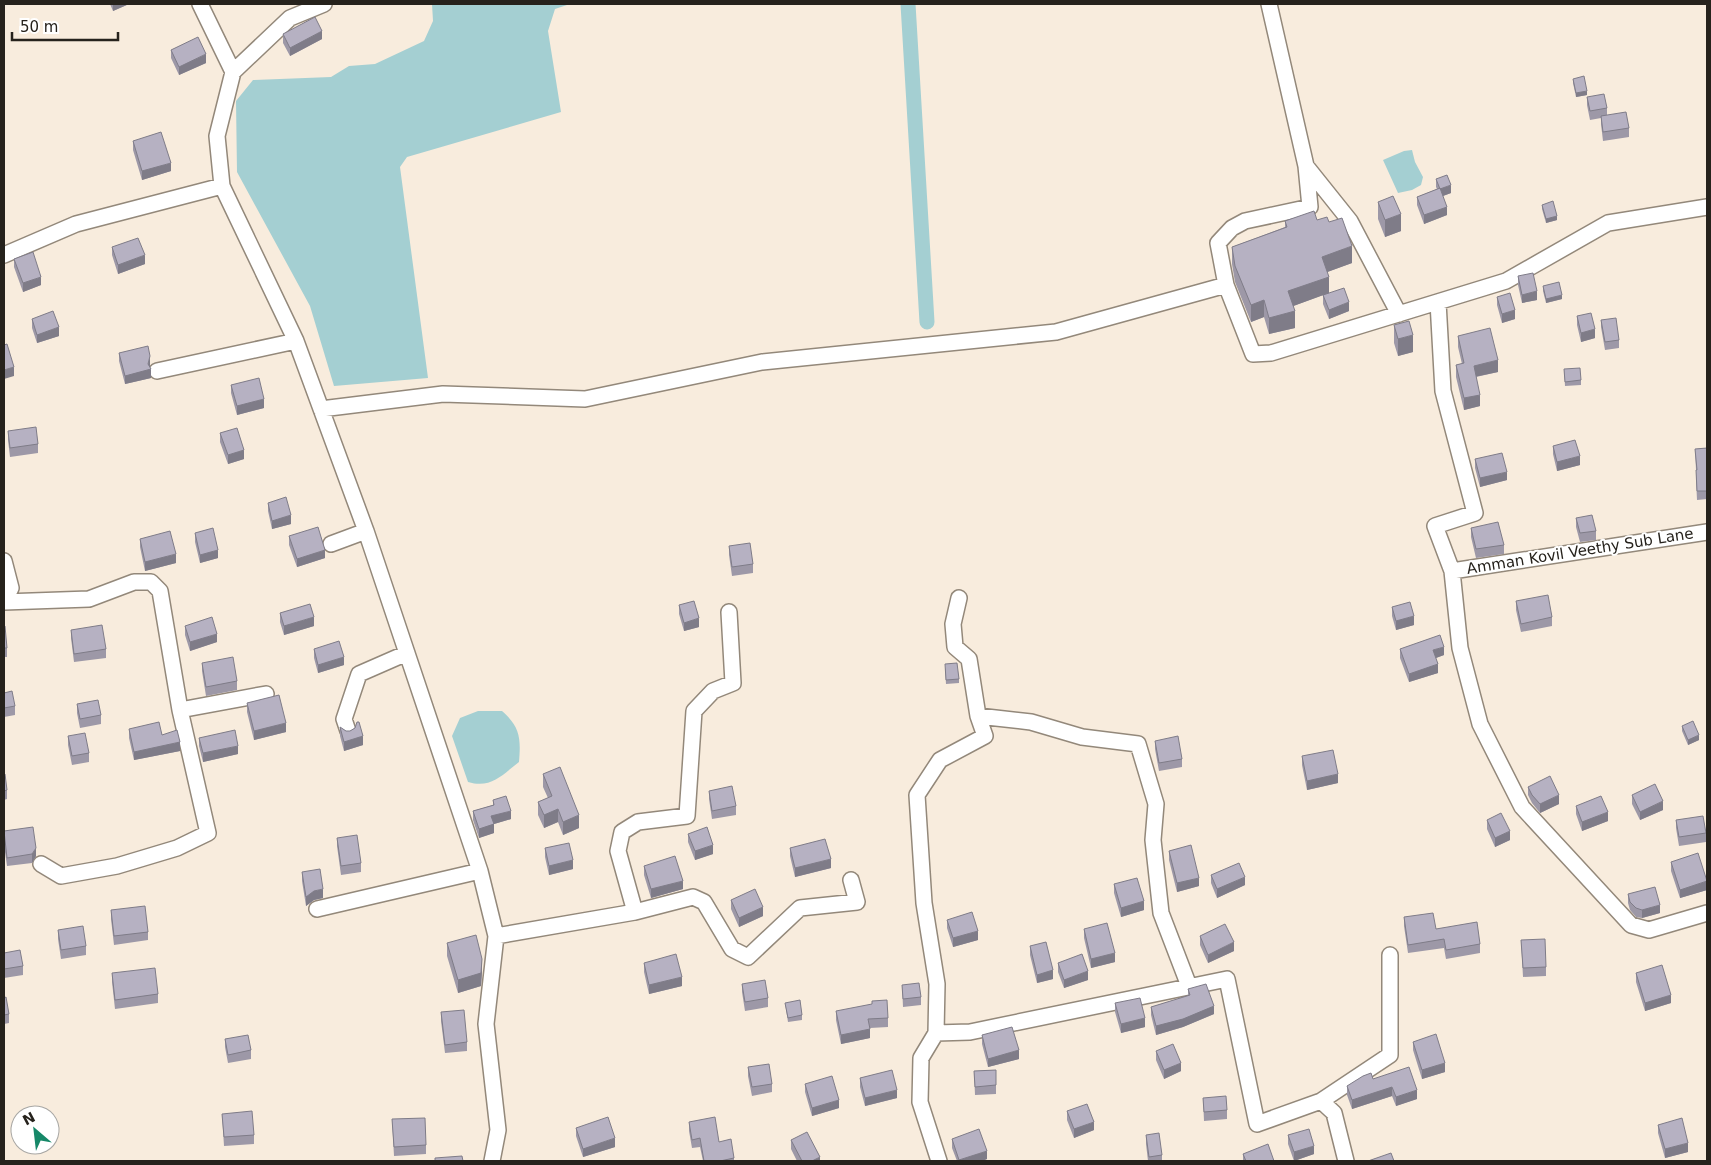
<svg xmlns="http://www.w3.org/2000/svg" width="1711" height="1165" font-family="'DejaVu Sans',sans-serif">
<rect width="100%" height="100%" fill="#f8ecdd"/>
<path fill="#a4cfd2" d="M432,4h138l-15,5 -7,22 13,81 -154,45 -7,10 28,211 -94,8 -24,-80 -73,-134 -1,-71 17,-21 78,-3 18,-11 26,-2 49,-23 9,-20z
M1412,150l3,12 8,15 -2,8 -9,5 -14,3 -15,-33 21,-9z
M478,711h24c18,16 19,27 17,51 -17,13 -28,27 -51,20l-16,-46 8,-18z"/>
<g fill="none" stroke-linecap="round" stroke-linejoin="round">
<path stroke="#a4cfd2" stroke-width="15" d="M908,4l19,318"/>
<defs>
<path id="minor" d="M200,4l33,68 -16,64 5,50 74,155 70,190 114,340 16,65 -10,88 12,106 -6,31
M1269,4l37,162
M233,72l57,-54 34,-14
M4,255l72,-31 146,-38
M1226,285l-8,-42 14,-15 13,-7 65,-14 -4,-41 44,55 49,93
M1438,302l5,89 32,122 -40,13 17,45 8,77 20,76 42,83 109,118 18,5 58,-17
M157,371l139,-30
M321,409l122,-15 142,5 177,-37 294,-30 170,-47 27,69 18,-1 235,-72 102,-58 99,-16
M331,544l35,-13
M4,561l7,27 -7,14
M1452,571l255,-39
M4,602l85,-3 45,-17h17l9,9 20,119 86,-16
M978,716l53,6 51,15 56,7 18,60 -3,36 8,73 28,73
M348,731l-4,-12 15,-45 48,-21
M41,864l20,12 56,-10 60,-18 31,-15 -28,-123
M317,909l163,-38
M635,912l58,-15 11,5 28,47 16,8 52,-49 57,-6 -6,-22
M496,936l139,-24 -17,-61 4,-19 16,-10 49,-6 7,-105 19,-20 20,-8 -4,-71
M936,1033l1,-49 -13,-81 -7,-108 23,-35 45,-24 -7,-20 -9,-57 -14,-12 -2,-23 6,-26
M1321,1101l13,12 12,48
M939,1161l-19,-59 1,-44 15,-25 34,-1 257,-53 30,145 64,-23 69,-46v-100"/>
</defs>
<use href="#minor" stroke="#93887a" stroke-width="18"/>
<use href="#minor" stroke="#fff" stroke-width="15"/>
</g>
<path fill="#9d98a7" d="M110,4h19l-16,7z
M283,34l39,5 -32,17 -7,-13z
M171,50l35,13 -27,12 -8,-17z
M1573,79l14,16 -11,2 -3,-14z
M1587,97l20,11v7l22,13v9l-26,4 -2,-17v-6l-11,2 -3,-15z
M133,141l38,30 -29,9 -9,-30z
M1436,179l15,14 -8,3 4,19 -23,9 -7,-19v-8l20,-8 -1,-2z
M1378,202l23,29 -16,6 -7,-18z
M1542,205l15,15 -11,3 -4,-14z
M1317,220l12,2 23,41 -25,9 2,21 20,18 -20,8 -6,-15v-9l-30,11 2,22 -26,6 -5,-17 -13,5 -16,-40 -3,-18v-17l53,-20v-6z
M112,247l33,17 -27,10 -6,-19z
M14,259l27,26 -18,7 -9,-25z
M1518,276l19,24 -15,3 -4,-18z
M1543,286l19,13 -16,4 -3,-12z
M1497,297l18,22 -13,4 -5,-18z
M1577,316l18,22 -14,4 -4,-17z
M32,319l27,17 -22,7 -5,-15z
M1601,320l18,20v8l-14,2 -4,-23z
M1394,325l19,27 -15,4 -4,-13z
M1458,336l40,36 -22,5 4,29 -16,4 -8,-33v-12l6,-1 -4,-17z
M119,353l31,12v2l1,11 -26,6 -6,-23z
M1564,369l17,11v5l-16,1z
M231,385l33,23 -27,7 -6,-22z
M8,431l30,13v9l-28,4 -2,-17z
M220,433l24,26 -16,5 -8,-22z
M1553,446l27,19 -23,6 -4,-17z
M1707,448v51l-10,1 -1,-21v-9l-1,-21z
M1475,459l32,21 -27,7 -5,-19z
M268,503l23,21 -19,5 -4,-18z
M1576,518l20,13v9l-16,2 -4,-15z
M1471,528l33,17v9l-28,4 -5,-21z
M195,533l23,25 -18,5 -5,-21z
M289,536l36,22 -28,9 -8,-22z
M140,539l36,24 -31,8 -5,-24z
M729,546l24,18v9l-21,3 -3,-21z
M1516,601l36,16v9l-31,6 -5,-22z
M679,605l20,22 -15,4 -5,-17z
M1392,607l22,18 -18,5 -4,-14z
M280,613l34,13 -30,9 -4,-13z
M4,626l3,22v9h-3z
M185,626l32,16 -27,9 -5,-16z
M71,630l35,19v9l-32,4 -3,-24z
M314,649l30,16 -26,8 -4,-15z
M1400,649l44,6 -8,3 2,15 -29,9 -9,-24z
M202,663l35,18v9l-31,6 -4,-25z
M945,668l14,11v4l-13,1z
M4,693l11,13v9l-11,2z
M247,703l39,29 -32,8 -7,-28z
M77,704l24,11v9l-21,4 -3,-15z
M1682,726l17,14 -11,5 -6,-14z
M340,727l6,4h4l5,-3 8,17 -19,6 -4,-15z
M129,729l33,6 18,16 -46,9 -5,-22z
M68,736l21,17v9l-17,3 -4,-20z
M199,738l39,16 -35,8 -4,-16z
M1155,741l27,18v8l-23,4 -4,-22z
M1302,756l36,27 -31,7 -5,-25z
M4,774l3,16v9l-3,1z
M543,774l36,54 -16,7 -5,-13 -14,6 -6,-13v-13l10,-4 -5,-11z
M1528,787l31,17 -19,9 -8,-10 -4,-8z
M709,791l27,15v9l-24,4 -3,-20z
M1632,795l31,15 -23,10 -8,-16z
M493,800l18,19 -17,5v9l-15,5 -6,-18v-9l20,-6z
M1576,806l32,15 -26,10 -6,-17z
M1487,820l23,20 -15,7 -8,-18z
M1676,820l30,13v9l-27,4 -3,-18z
M4,831l32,25 -4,7 -25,3 -3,-21z
M688,834l25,20 -18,6 -7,-18z
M337,838l24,25v9l-20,3 -4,-29z
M545,848l28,21 -24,6 -4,-18z
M790,848l41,20 -36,9 -5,-21z
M1169,851l30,35 -22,6 -8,-32z
M1671,862l36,28 -27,8 -9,-27z
M644,866l39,23 -32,9 -7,-23z
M302,872l21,26 -9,2 -8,6 -4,-25z
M1211,875l34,10 -28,13 -6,-15z
M1114,884l30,26 -23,7 -7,-24z
M1628,894l32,19 -18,5 -6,-1 -6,-7 -2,-7z
M731,900l32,16 -24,11 -8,-18z
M111,910l37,22v8l-34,5 -3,-26z
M1404,917l32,12 44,15v9l-34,6 -2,-11 -36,5 -4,-27z
M947,920l31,20 -25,7 -6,-19z
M1084,929l31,33 -24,6 -7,-30z
M58,930l28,16v9l-25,4 -3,-20z
M1200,936l34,15 -26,12 -8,-18z
M1521,940l25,27v9l-23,1z
M447,943l35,29 -1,14 -23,7 -11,-37z
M1030,946l23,33 -16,4 -7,-28z
M4,953l19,13v9l-19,3z
M644,963l38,23 -33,8 -5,-22z
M1058,963l30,17 -24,8 -6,-16z
M112,973l46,21v9l-43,6 -3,-27z
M1636,973l35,30 -26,8 -9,-29z
M742,984l26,14v9l-23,4 -3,-19z
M902,985l19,12v8l-18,2z
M1188,989l26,25 -31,13 -27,8 -5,-20v-8l37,-11z
M4,998l5,16v9l-5,1z
M785,1003l17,12v5l-14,2z
M1115,1003l30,24 -24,6 -6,-21z
M836,1011l52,7v9l-18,1v10l-29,6 -5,-24z
M441,1012l26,30v9l-22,2 -4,-32z
M982,1035l37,24 -31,8 -6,-23z
M225,1039l26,11v9l-23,4 -3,-16z
M1413,1042l32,30 -23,7 -9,-29z
M1156,1051l25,20 -17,8 -8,-19z
M748,1067l24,17v8l-20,4 -4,-20z
M996,1070v24l-21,1 -1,-24z
M860,1078l37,20 -32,8 -5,-19z
M1373,1079l44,20 -21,7 -4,-10 -40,13 -5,-14v-9z
M805,1084l34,24 -27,8 -7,-24z
M1203,1098l24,12v9l-23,2z
M1067,1111l27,19 -20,8 -7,-18z
M222,1114l32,21v9l-30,2z
M392,1119l34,26v9l-32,2z
M689,1122l30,20 15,16v3h-31l-3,-14 -8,1 -3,-17z
M1658,1125l30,27 -23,6 -7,-25z
M576,1128l39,19 -32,10 -7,-21z
M1146,1135l16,20v6h-14l-2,-17z
M1288,1135l26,19 -20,7 -6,-17z
M952,1139l35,20 -5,2h-25l-5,-13z
M791,1140l29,21h-23l-6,-12z
M1243,1154l31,7h-31z"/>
<path fill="#7f7c88" d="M113,4h16l-16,7z
M322,31v8l-32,17v-8z
M206,54v9l-27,12v-8z
M1587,91v4l-11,2v-4z
M171,163v8l-29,9v-9z
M1451,185v8l-11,4v-8z
M1447,207v8l-23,9v-9z
M1401,214v17l-16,6v-17z
M1557,216v4l-11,3v-4z
M1352,246v17l-30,11v-17z
M145,255v9l-27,10v-9z
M41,277v8l-18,7v-9z
M1329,277v16l-41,15v-17z
M1537,291v9l-15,3v-8z
M1562,295v4l-16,4v-4z
M1264,300v17l-13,5v-17z
M1349,302v9l-20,8v-9z
M1515,310v9l-13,4v-9z
M1295,311v17l-26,6v-16z
M59,327v9l-22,7v-8z
M1595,329v9l-14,4v-9z
M1413,335v17l-15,4v-17z
M150,356v9l-1,5 2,-1v9l-26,6v-8l23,-12z
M1498,360v12l-24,5v-11z
M14,367v9l-10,3v-9z
M1480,395v11l-16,4v-12z
M264,399v9l-27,7v-9z
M244,450v9l-16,5v-9z
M1580,456v9l-23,6v-9z
M1507,472v8l-27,7v-9z
M291,515v9l-19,5v-8z
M218,550v8l-18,5v-8z
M325,550v8l-28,9v-8z
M176,554v9l-31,8v-9z
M1414,616v9l-18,5v-9z
M314,617v9l-30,9v-9z
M699,618v9l-15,4v-8z
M217,634v8l-27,9v-9z
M1444,647v8l-11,4v-9z
M344,657v8l-26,8v-8z
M1438,664v9l-29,9v-8z
M286,723v9l-32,8v-9z
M1699,735v5l-11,5v-5z
M363,736v9l-19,6v-9z
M180,742v9l-46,9v-8z
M238,746v8l-35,8v-9z
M1338,774v9l-31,7v-9z
M1559,795v9l-19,9v-9z
M1663,801v9l-23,10v-8z
M558,809v13l-14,6v-13z
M511,811v8l-17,5v9l-15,5v-9l12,-13z
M1608,812v9l-26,10v-9z
M579,815v13l-16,7v-13z
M1510,831v9l-15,7v-9z
M713,845v9l-18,6v-9z
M36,848v8l-4,7v-9z
M831,859v9l-36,9v-9z
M573,860v9l-24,6v-9z
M1245,877v8l-28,13v-9z
M1199,878v8l-22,6v-9z
M683,881v8l-32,9v-9z
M1707,881v9l-27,8v-8z
M323,889v9l-9,2 -8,6v-9l8,-6z
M1144,901v9l-23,7v-9z
M1660,905v8l-18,5v-8z
M763,907v9l-24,11v-9z
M978,931v9l-25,7v-9z
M1234,942v9l-26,12v-8z
M1115,953v9l-24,6v-9z
M482,959v13l-1,14 -23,7v-13z
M1053,970v9l-16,4v-8z
M1088,971v9l-24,8v-8z
M682,977v9l-33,8v-9z
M1671,995v8l-26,8v-8z
M1214,1006v8l-31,13 -27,8v-9z
M1145,1018v9l-24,6v-9z
M870,1029v9l-29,6v-9z
M1019,1050v9l-31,8v-8z
M1181,1063v8l-17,8v-9z
M1445,1063v9l-23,7v-9z
M1392,1087v9l-40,13v-9z
M897,1090v8l-32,8v-8z
M1417,1090v9l-21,7v-9z
M839,1100v8l-27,8v-8z
M1094,1122v8l-20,8v-9z
M615,1138v9l-32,10v-8z
M1688,1143v9l-23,6v-9z
M1314,1146v8l-20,7v-9z
M987,1151v8l-5,2h-23v-1z
M820,1157v4h-8z"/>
<path fill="#b6b1c2" stroke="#7f7c88" d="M315,17l7,14 -32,17 -7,-14z
M198,37l8,17 -27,13 -8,-17z
M1584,76l3,15 -11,2 -3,-14z
M1604,94l3,14 -17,3 -3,-14z
M1626,112l3,16 -26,4 -2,-16z
M161,132l10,31 -29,8 -9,-30z
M1447,175l4,10 -11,4 -4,-10z
M1440,188l7,19 -23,8 -7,-18z
M1393,196l8,18 -16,6 -7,-18z
M1553,201l4,15 -11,3 -4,-14z
M1314,211l3,9 10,-3 2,5 13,-4 10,28 -30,11 7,20 -41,14 7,20 -26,7 -5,-18 -13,5 -16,-39 -3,-19 55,-20 -2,-6z
M138,238l7,17 -27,10 -6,-18z
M33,252l8,25 -18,6 -9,-24z
M1533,273l4,18 -15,4 -4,-19z
M1559,282l3,13 -16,4 -3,-13z
M1344,288l5,14 -20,8 -6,-15z
M1510,293l5,17 -13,4 -5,-17z
M53,311l6,16 -22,8 -5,-16z
M1591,313l4,16 -14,4 -4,-17z
M1616,318l3,22 -14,2 -4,-22z
M1409,321l4,14 -15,4 -4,-14z
M1490,328l8,32 -24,6 6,29 -16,3 -8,-33 8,-2 -6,-27z
M7,344l7,23 -10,3v-25z
M148,346l2,10 -2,8 3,5 -26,7 -6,-23z
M1580,368l1,12 -16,2 -1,-13z
M259,378l5,21 -27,7 -6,-21z
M36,427l2,17 -28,4 -2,-17z
M237,428l7,22 -16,5 -8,-22z
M1575,440l5,16 -23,6 -4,-16z
M1707,448v43h-10l-1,-21h1l-2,-21z
M1502,453l5,19 -27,6 -5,-19z
M286,497l5,18 -19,6 -4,-18z
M1592,515l4,16 -16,2 -4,-15z
M1498,522l6,23 -28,4 -5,-21z
M318,527l7,23 -28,9 -8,-23z
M213,528l5,22 -18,5 -5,-22z
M170,531l6,23 -31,8 -5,-23z
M750,543l3,21 -21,3 -3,-21z
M1548,595l4,22 -31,7 -5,-23z
M694,601l5,17 -15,5 -5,-18z
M1410,602l4,14 -18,5 -4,-14z
M310,604l4,13 -30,9 -4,-13z
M212,617l5,17 -27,8 -5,-16z
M102,625l4,24 -32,5 -3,-24z
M4,626h1l2,22h-3z
M1440,635l4,12 -11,3 5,14 -29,10 -9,-25z
M339,641l5,16 -26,8 -4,-16z
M233,657l4,24 -31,6 -4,-24z
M957,663l2,16 -13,1 -1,-16z
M12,691l3,15 -11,2v-15z
M279,695l7,28 -32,8 -7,-28z
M98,700l3,15 -21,4 -3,-15z
M1693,721l6,14 -11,5 -6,-14z
M159,722l3,13 15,-5 3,12 -46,10 -5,-23z
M357,722h2l4,14 -19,6 -4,-15 6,4h4l5,-3z
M235,730l3,16 -35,7 -4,-15z
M85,733l4,20 -17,3 -4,-20z
M1178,736l4,23 -23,4 -4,-22z
M1333,750l5,24 -31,7 -5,-25z
M560,767l19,48 -16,7 -5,-13 -14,6 -6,-13 14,-6 -9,-22z
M4,774h1l2,16 -3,1z
M1550,776l9,19 -19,9 -8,-9 -4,-8z
M1655,784l8,17 -23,11 -8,-17z
M732,786l4,20 -24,5 -3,-20z
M506,796l5,15 -20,5 3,8 -15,5 -6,-18 21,-6 -1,-5z
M1601,796l7,16 -26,10 -6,-16z
M1501,813l9,18 -15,7 -8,-18z
M1703,816l3,17 -27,4 -3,-17z
M33,827l3,21 -4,6 -25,4 -3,-27z
M707,827l6,18 -18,6 -7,-17z
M357,835l4,28 -20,3 -4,-28z
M825,839l6,20 -36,9 -5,-20z
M569,843l4,17 -24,6 -4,-18z
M1191,845l8,33 -22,5 -8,-32z
M1698,853l9,28 -27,9 -9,-28z
M675,856l8,25 -32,8 -7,-23z
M1239,863l6,14 -28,12 -6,-14z
M320,869l3,20 -9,2 -8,6 -4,-25z
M1137,878l7,23 -23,7 -7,-24z
M1655,887l5,18 -18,5 -6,-2 -6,-6 -2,-8z
M755,889l8,18 -24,11 -8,-18z
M145,906l3,26 -34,4 -3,-26z
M972,912l6,19 -25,7 -6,-18z
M1433,913l3,16 41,-7 3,22 -34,6 -2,-11 -36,6 -4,-28z
M1107,923l8,30 -24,6 -7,-30z
M1225,924l9,18 -26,13 -8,-19z
M83,926l3,20 -25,4 -3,-20z
M476,935l6,24 -1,14 -23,7 -11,-37z
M1545,939l1,28 -23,1 -2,-28z
M1046,942l7,28 -16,5 -7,-29z
M20,950l3,16 -19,3v-16z
M676,954l6,23 -33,8 -5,-22z
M1082,954l6,17 -24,9 -6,-17z
M1662,965l9,30 -26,8 -9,-30z
M155,968l3,26 -43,6 -3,-27z
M765,980l3,18 -23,4 -3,-18z
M919,983l2,14 -18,2 -1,-14z
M1206,984l8,22 -31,13 -27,7 -5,-19 39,-12 -2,-6z
M6,997l3,17 -5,1v-17z
M1140,998l5,20 -24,6 -6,-21z
M800,1000l2,15 -14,3 -3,-15z
M887,1000l1,18 -20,1 2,10 -29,6 -5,-24 36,-7v-3z
M464,1010l3,32 -22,3 -4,-33z
M1012,1027l7,23 -31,9 -6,-24z
M1436,1034l9,29 -23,7 -9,-28z
M248,1035l3,15 -23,5 -3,-16z
M1173,1044l8,19 -17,7 -8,-19z
M769,1064l3,20 -20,3 -4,-20z
M1409,1067l8,23 -21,7 -4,-10 -40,13 -5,-14 16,-10 8,-3 2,6z
M892,1070l5,20 -32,8 -5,-20z
M996,1070v15l-21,2 -1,-16z
M832,1076l7,24 -27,8 -7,-24z
M1226,1096l1,14 -23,2 -1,-14z
M1087,1104l7,18 -20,7 -7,-18z
M252,1111l2,24 -30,2 -2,-23z
M608,1117l7,21 -32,11 -7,-21z
M715,1117l4,25 12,-3 3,19 -14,3h-16l-4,-23 -8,2 -3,-18z
M425,1118l1,27 -32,2 -2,-28z
M1682,1118l6,25 -23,6 -7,-24z
M979,1129l8,22 -28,9 -7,-21z
M1309,1129l5,17 -20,6 -6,-17z
M807,1132l13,25 -8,4h-10l-11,-21z
M1159,1133l3,22 -13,2 -3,-22z
M1268,1144l6,17h-28l-3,-7z
M1391,1153l3,8h-26z
M462,1156l1,5h-28v-3z"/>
<g text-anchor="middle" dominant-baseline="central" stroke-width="4" stroke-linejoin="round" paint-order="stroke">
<g font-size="15" fill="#26221c" stroke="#fff">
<text transform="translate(1580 551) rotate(-9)">Amman Kovil Veethy Sub Lane</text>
</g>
</g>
<rect width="1711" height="1165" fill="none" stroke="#26221c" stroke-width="10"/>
<g transform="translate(35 1130) rotate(332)"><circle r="24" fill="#ffffff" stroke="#a8a7a4"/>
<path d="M0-4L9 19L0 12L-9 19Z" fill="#168868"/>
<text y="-8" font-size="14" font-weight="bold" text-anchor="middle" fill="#26221c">N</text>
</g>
<path d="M12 32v8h106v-8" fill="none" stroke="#26221c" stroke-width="2.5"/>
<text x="20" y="32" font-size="15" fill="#26221c" stroke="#ffffff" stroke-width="4" paint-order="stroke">50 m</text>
</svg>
